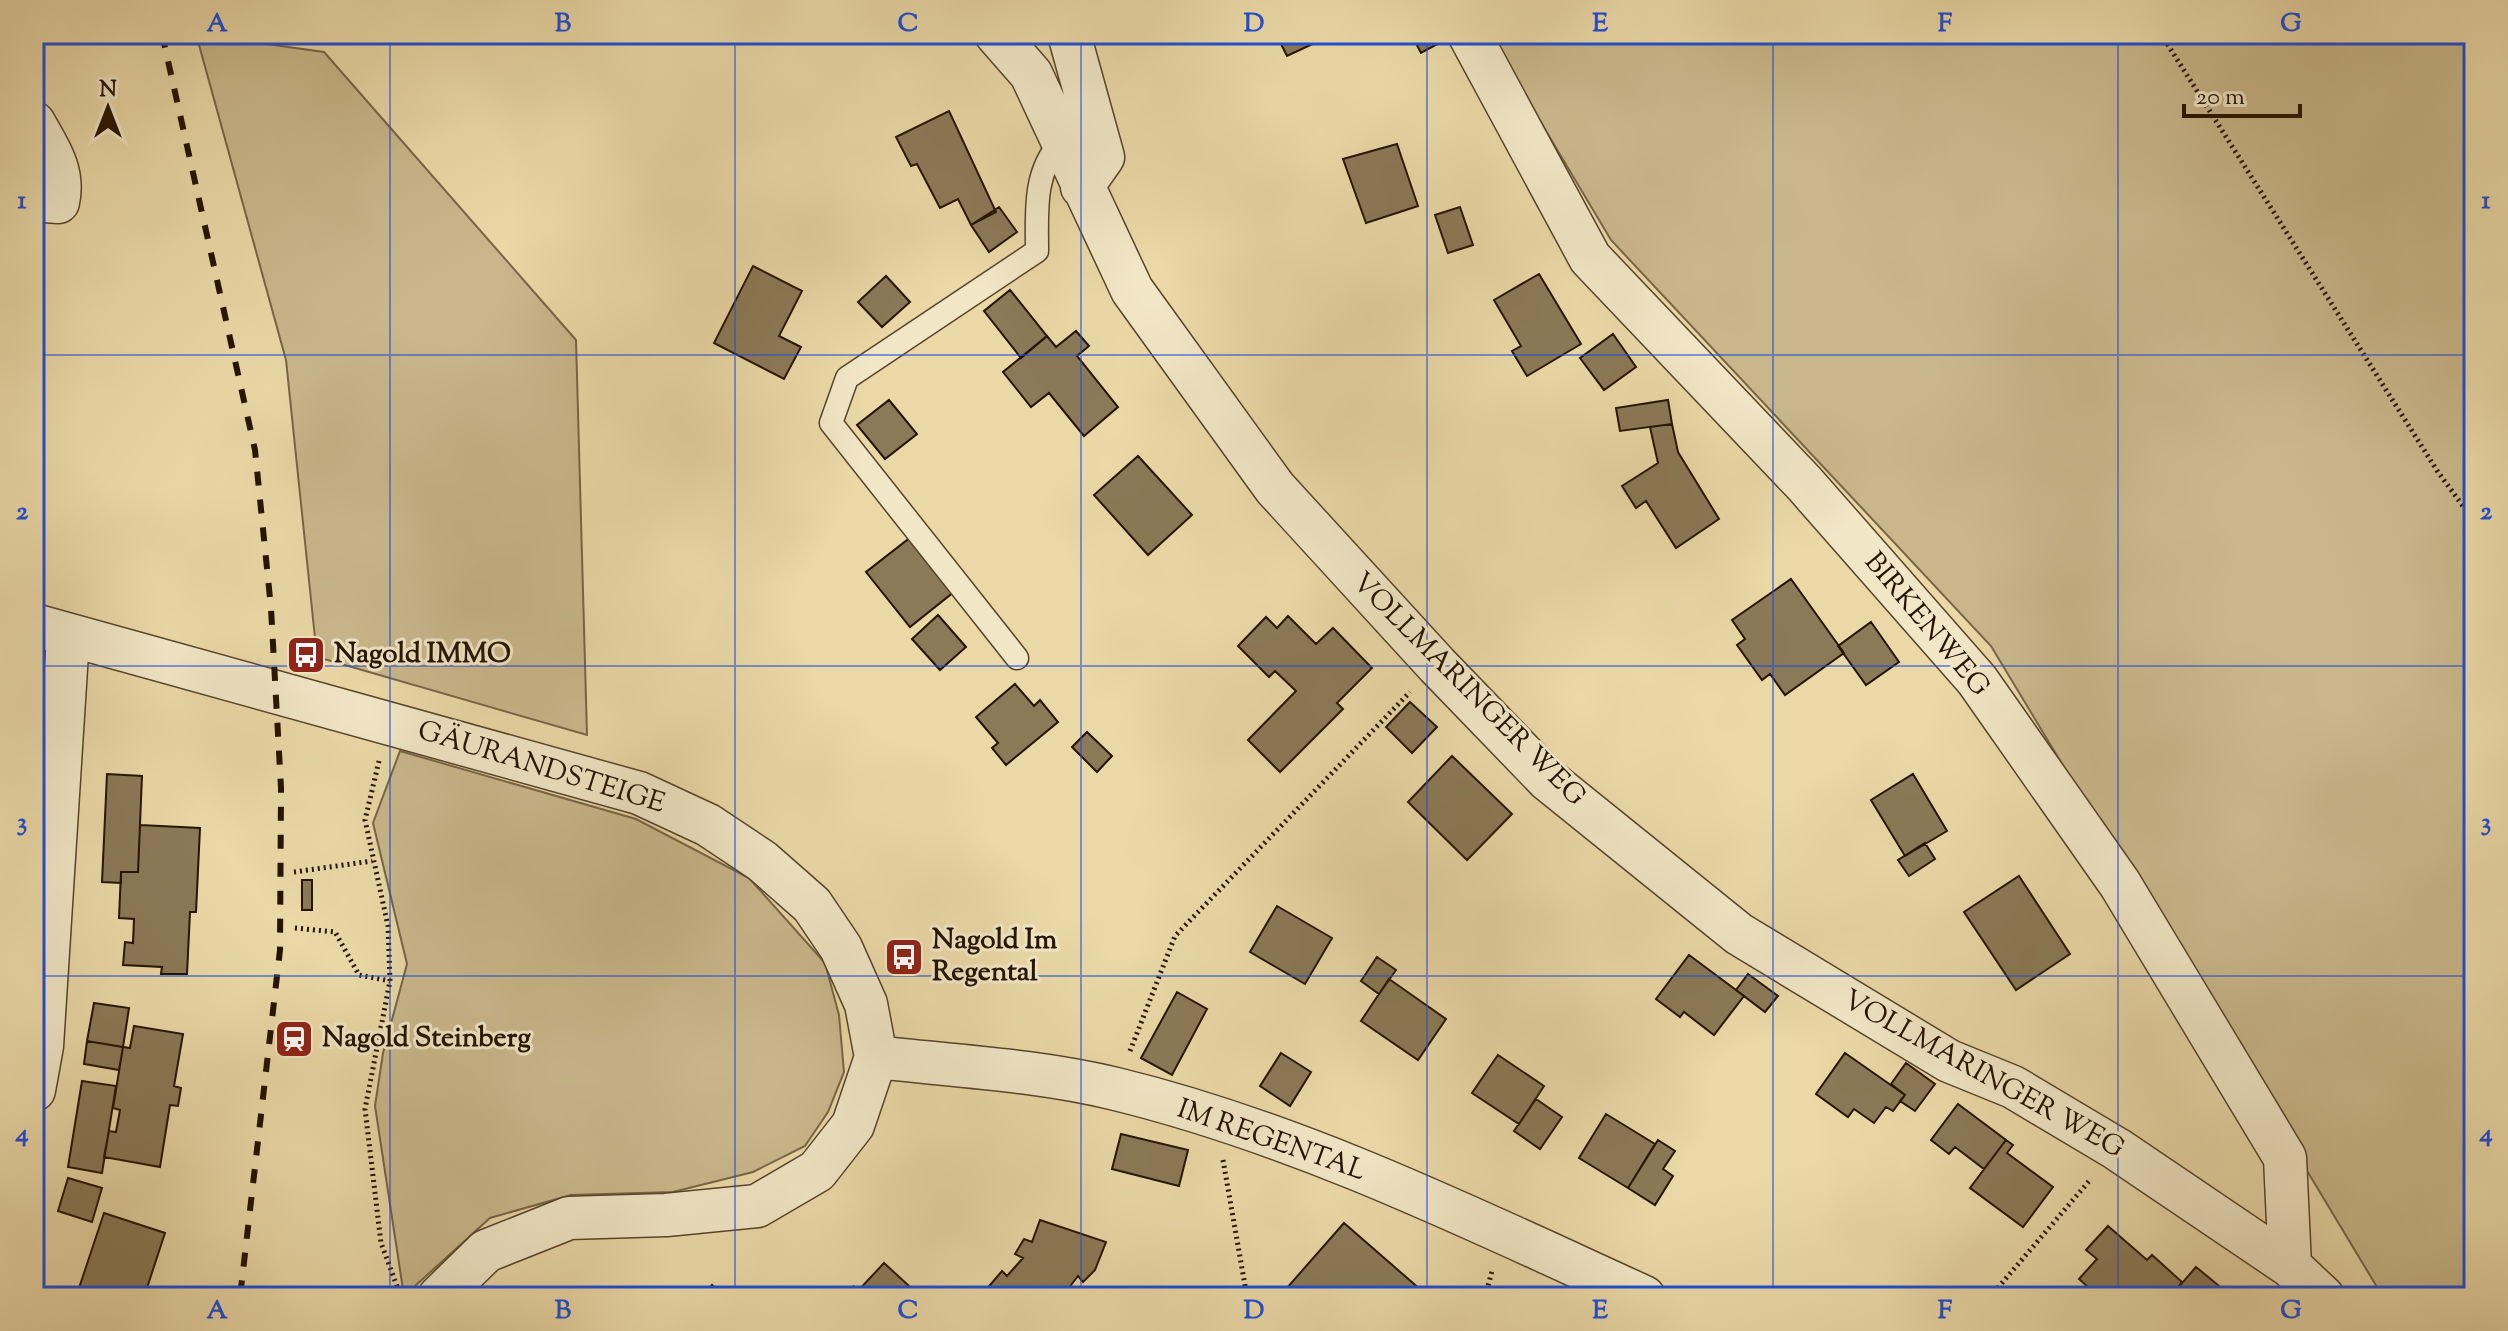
<svg xmlns="http://www.w3.org/2000/svg" width="2508" height="1331" font-family="'Sorts Mill Goudy',serif">
<rect width="100%" height="100%" fill="#ead8a7"/>
<filter id="stains"><feTurbulence type="fractalNoise" baseFrequency=".0025" numOctaves="4"/><feColorMatrix values="0 0 0 0 .2 0 0 0 0 .09 0 0 0 0 .02 0 0 0 .5 -.17"/></filter>
<radialGradient id="worn" r=".72"><stop offset=".6" stop-color="#630" stop-opacity="0"/><stop offset="1" stop-color="#630" stop-opacity=".3"/></radialGradient>
<path fill="#c9b78b" stroke="#776546" stroke-width="2" d="M196,34l128,18 252,288 11,395 -270,-78 -31,-297z
M1488,34h986v1263h-91l-392,-651 -380,-406z
M400,751l236,68 113,59 76,85 14,52 5,57 -16,40 -23,34 -52,26 -80,20 -102,3 -81,23 -86,78 -29,-190 8,-53 24,-89 -34,-141z"/>
<path fill="#8b7957" stroke="#251300" stroke-width="2" d="M1276,34h58l-47,22z
M1335,34h28l-23,10z
M1411,34h29l3,7 -22,12z
M949,111l47,101 -25,13 -13,-26 -18,9 -23,-44 -6,2 -15,-29z
M1397,144l21,62 -52,17 -23,-64z
M999,207l18,25 -28,20 -18,-27z
M1460,207l13,38 -25,8 -13,-38z
M753,266l49,25 -23,45 22,11 -17,32 -70,-36z
M1539,274l42,70 -54,32 -15,-25 9,-5 -27,-46z
M886,276l24,26 -28,25 -24,-25z
M1010,290l37,46 -26,22 -37,-47z
M1076,331l13,15 -12,10 41,51 -34,29 -35,-43 -18,14 -28,-35 44,-36 9,11z
M1613,334l23,33 -32,23 -24,-32z
M889,400l28,34 -32,25 -28,-34z
M1668,400l4,24 -52,7 -4,-23z
M1672,424l6,28 41,67 -43,29 -30,-47 -10,7 -14,-22 36,-23 -8,-36z
M1138,456l54,59 -44,40 -54,-60z
M911,537l44,54 -45,36 -44,-55z
M1791,579l53,74 -59,42 -15,-21 -8,6 -25,-35 8,-6 -13,-19z
M938,615l28,32 -26,23 -28,-31z
M1288,616l28,28 17,-16 39,40 -35,35 6,6 -63,63 -32,-32 48,-49 -21,-20 -6,6 -31,-31 28,-29 11,11z
M1871,622l28,40 -33,23 -28,-39z
M1015,684l19,22 6,-6 18,22 -52,43 -14,-17 6,-5 -22,-26z
M1410,702l27,25 -25,26 -26,-26z
M1087,732l25,24 -15,16 -25,-25z
M1452,756l60,58 -45,46 -59,-58z
M107,774l35,2 -4,96h-17v11l-19,-1z
M1913,774l34,57 -42,25 -34,-56z
M140,825l60,3 -4,84h-6l-3,62h-26l1,-7 -39,-2 2,-23 8,1 1,-24 -15,-1 2,-46h17z
M1925,843l10,16 -26,17 -11,-16z
M2019,876l51,78 -54,36 -52,-78z
M302,880h10v30h-10z
M1277,906l55,32 -27,46 -55,-32z
M1689,955l55,41 -30,39 -30,-23 -4,5 -24,-18z
M1377,957l19,13 -17,24 -18,-13z
M1748,974l30,22 -13,16 -29,-22z
M1389,979l57,40 -28,41 -57,-39z
M1177,992l30,17 -35,66 -31,-17z
M94,1003l35,5 -6,39 -36,-6z
M134,1026l49,8 -9,52 7,2 -3,18 -8,-1 -10,62 -56,-10 5,-26 7,1 4,-22 -7,-2 10,-61 7,1z
M87,1041l36,6 -4,23 -35,-6z
M1281,1053l30,19 -21,34 -30,-20z
M1845,1053l60,42 -12,16 -7,-4 -12,16 -20,-14 -6,8 -32,-23z
M1498,1055l46,31 -25,38 -47,-31z
M1906,1063l29,21 -20,27 -15,-10 5,-6 -14,-11z
M82,1081l34,5 -14,87 -34,-6z
M1536,1099l26,18 -22,32 -26,-18z
M1958,1104l48,36 -22,29 -29,-22 -6,7 -18,-14z
M1606,1114l49,30 -27,44 -49,-30z
M1121,1134l67,16 -9,36 -67,-17z
M1658,1140l17,11 -12,18 10,7 -18,29 -27,-17z
M2006,1140l7,5 -6,8 46,34 -30,40 -53,-39z
M68,1178l34,10 -10,34 -34,-11z
M104,1213l61,20 -21,64h-68z
M1040,1220l66,22 -11,28 -12,12 -5,-6 -13,17 5,4h-78l-7,-6 17,-20 5,5 16,-18 -8,-4 9,-15 8,3z
M1344,1223l85,74h-150z
M2108,1226l39,34 5,-5 30,27 -12,15h-71l-20,-18 18,-20 -11,-9z
M884,1263l37,34h-61l-4,-4z
M2196,1267l28,23 -3,3 -3,4h-48z
M712,1285l13,12h-24z"/>
<g fill="none" stroke-linecap="round" stroke-linejoin="round">
<defs>
<path id="lane" d="M1017,658l-186,-235 16,-45 190,-127c0,-40 -4,-78 24,-109"/>
<path id="street" d="M996,34l35,40 101,216 143,198 162,177 111,115 191,154 210,127 64,26 104,62 173,117 33,31
M1069,34l34,123 -21,30
M1469,34l121,224 214,225 173,197 143,204 165,274 5,108
M34,123c15,27 31,48 24,79l-24,-2
M34,625l605,168 69,32 54,36 50,44 29,43 25,56 10,53 -23,68 -36,46 -60,35 -91,9 -97,3 -83,33 -47,46
M876,1057c79,9 162,13 240,32 184,45 357,130 528,208
M34,1090l8,-44 26,-409"/>
</defs>
<use href="#lane" stroke="#56442a" stroke-width="25"/>
<use href="#street" stroke="#56442a" stroke-width="45"/>
<path stroke="#251300" stroke-width="5" stroke-dasharray="2 4" stroke-linecap="butt" d="M2161,34l277,438 36,49
M379,761l-14,59 23,106 2,55 -25,128 16,134 17,46
M294,872l78,-11
M295,928l40,4 24,43 31,6
M1130,1051l45,-115 235,-244
M1223,1160l24,137
M1070,1294l4,3
M846,1297l10,-11
M1485,1297l7,-26
M1990,1297l100,-117"/>
<use href="#lane" stroke="#f1e6c6" stroke-width="22"/>
<use href="#street" stroke="#f1e6c6" stroke-width="42"/>
<path stroke="#251300" stroke-width="6" stroke-dasharray="14 14" stroke-linecap="butt" d="M162,34l93,416 16,158 10,180 -1,162 -40,347"/>
</g>
<path fill="none" stroke="#1d4ed8" stroke-width="2" stroke-opacity="0.55" d="M390,34v1263M735,34v1263M1081,34v1263M1427,34v1263M1773,34v1263M2118,34v1263M34,355h2440M34,666h2440M34,976h2440"/>
<defs>
<symbol id="bus-square" viewBox="-11 -11 22 22"><rect x="-9" y="-9" width="18" height="18" rx="4" fill="#8f2418" stroke="#f1e6c6"/><path d="M-5-6H5V4H4V6H2V4H-2V6H-4V4H-5ZM-3.5-4V0h7V-4ZM-3.5 1.2v1.5H-2V1.2ZM2 1.2v1.5H3.5V1.2Z" fill="#fff"/></symbol>
<symbol id="station-square" viewBox="-11 -11 22 22"><rect x="-9" y="-9" width="18" height="18" rx="4" fill="#8f2418" stroke="#f1e6c6"/><path d="M-3-6H3Q5-6 5-4V2Q5 4 3 4L4.5 6H3L1.5 4h-3L-3 6H-4.5L-3 4Q-5 4-5 2V-4Q-5-6-3-6ZM-3.5-4v3h7v-3ZM-3.5 1v1.5H-2V1ZM2 1v1.5H3.5V1Z" fill="#fff"/></symbol>
</defs>
<g fill-rule="evenodd">
<use href="#bus-square" x="284" y="633" width="44" height="44"/>
<use href="#bus-square" x="882" y="935" width="44" height="44"/>
<use href="#station-square" x="272" y="1017" width="44" height="44"/>
</g>
<g text-anchor="middle" dominant-baseline="central" stroke-width="6" stroke-linejoin="round" paint-order="stroke">
<g font-size="28" fill="#251300" stroke="#f1e6c6">
<text transform="translate(1926 625) rotate(50)">BIRKENWEG</text>
<text transform="translate(1468 690) rotate(45)">VOLLMARINGER WEG</text>
<text transform="translate(541 768) rotate(17)">GÄURANDSTEIGE</text>
<text transform="translate(1983 1075) rotate(29)">VOLLMARINGER WEG</text>
<text transform="translate(1271 1141) rotate(19)">IM REGENTAL</text>
</g>
<g font-size="28" font-weight="bold" fill="#251300" stroke="#f1e6c6" text-anchor="start">
<text x="334" y="655">Nagold IMMO</text>
<text x="932" y="941">Nagold Im<tspan x="932" dy="32">Regental</tspan></text>
<text x="322" y="1039">Nagold Steinberg</text>
</g>
</g>
<rect width="2508" height="1331" fill="none" stroke="#ead8a7" stroke-width="88"/>
<g transform="translate(108 108)" stroke="#f1e6c6" stroke-width="6" paint-order="stroke">
<path d="M0-6L14 30L0 20L-14 30Z" fill="#251300"/>
<text y="-12" font-size="22" font-weight="bold" text-anchor="middle" fill="#251300">N</text>
</g>
<path d="M2184 104v12h116v-12" fill="none" stroke="#251300" stroke-width="4"/>
<text x="2196" y="104" font-size="24" fill="#251300" stroke="#f1e6c6" stroke-width="6" paint-order="stroke">20 m</text>
<rect x="44" y="44" width="2420" height="1243" fill="none" stroke="#1d4ed8" stroke-width="3"/>
<g font-size="26" text-anchor="middle" font-weight="bold" fill="#1d4ed8">
<text x="217" y="31">A</text>
<text x="563" y="31">B</text>
<text x="908" y="31">C</text>
<text x="1254" y="31">D</text>
<text x="1600" y="31">E</text>
<text x="1945" y="31">F</text>
<text x="2291" y="31">G</text>
<text x="22" y="208">1</text>
<text x="2486" y="208">1</text>
<text x="22" y="519">2</text>
<text x="2486" y="519">2</text>
<text x="22" y="830">3</text>
<text x="2486" y="830">3</text>
<text x="22" y="1141">4</text>
<text x="2486" y="1141">4</text>
<text x="217" y="1318">A</text>
<text x="563" y="1318">B</text>
<text x="908" y="1318">C</text>
<text x="1254" y="1318">D</text>
<text x="1600" y="1318">E</text>
<text x="1945" y="1318">F</text>
<text x="2291" y="1318">G</text>
</g>
<rect width="100%" height="100%" filter="url(#stains)"/>
<rect width="100%" height="100%" fill="url(#worn)"/>
</svg>
